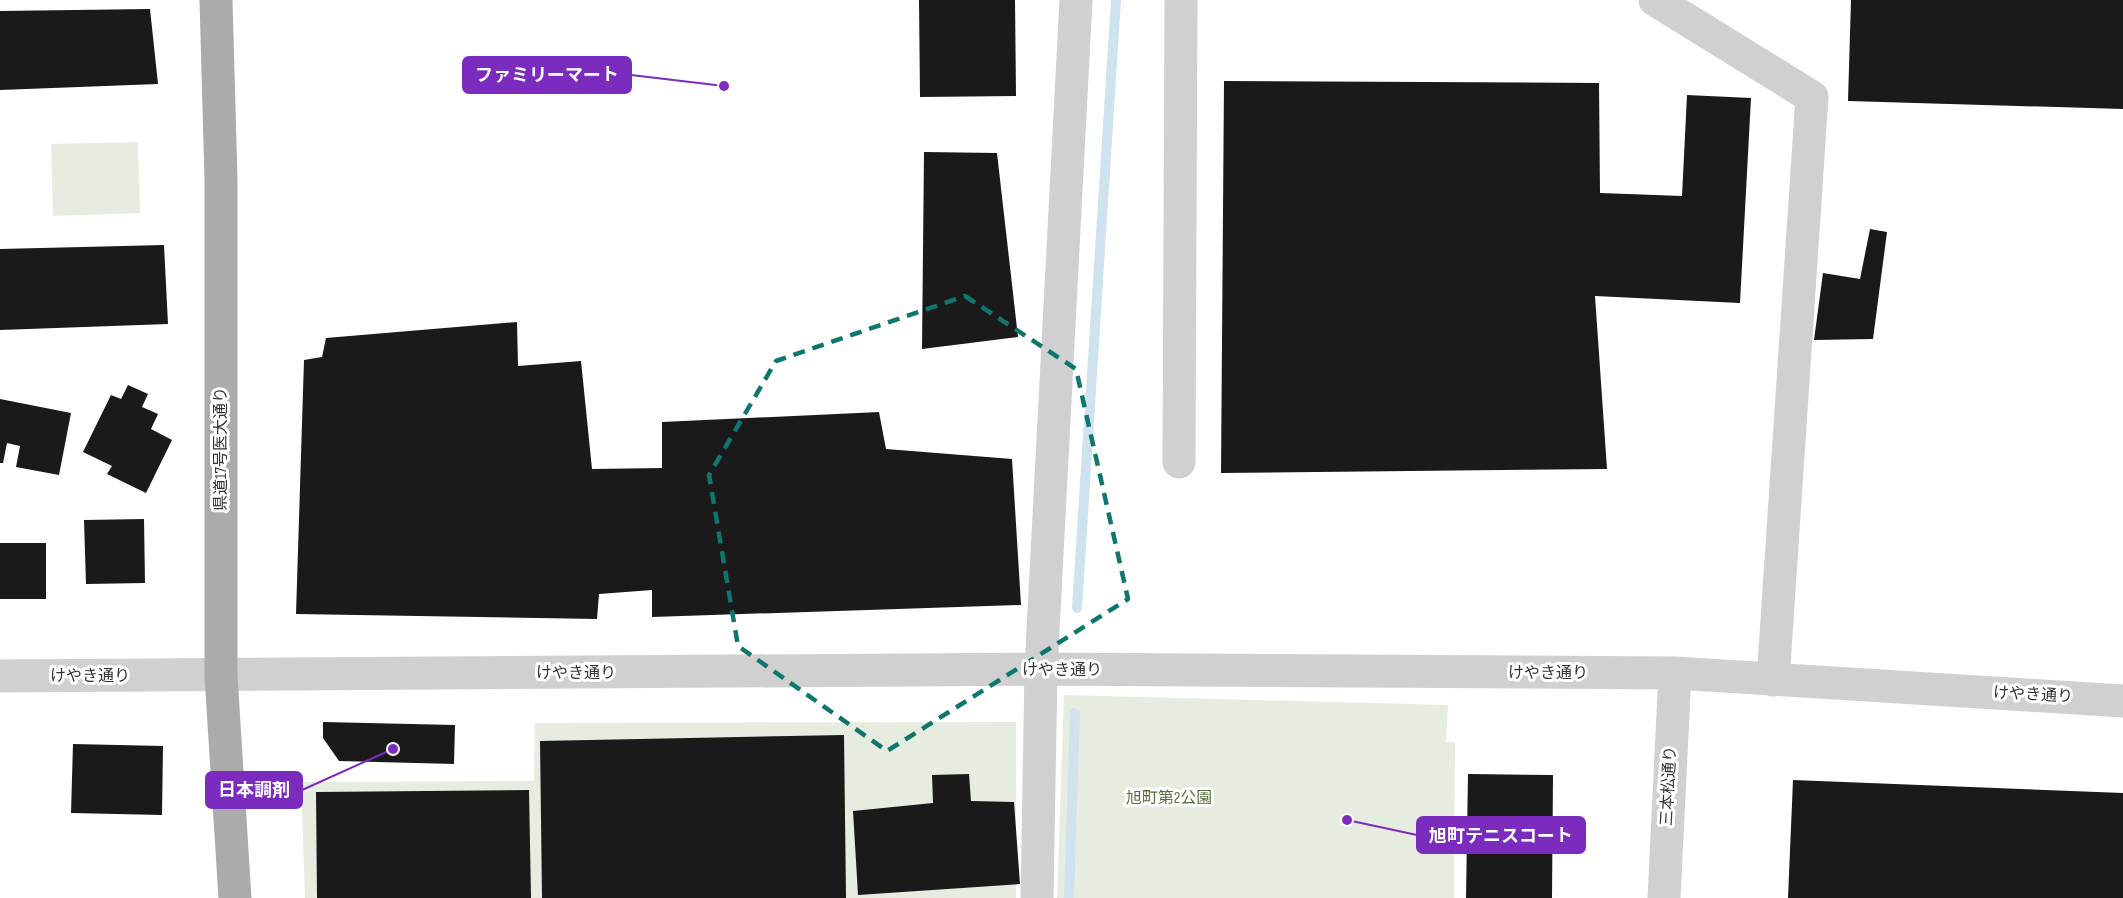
<svg xmlns="http://www.w3.org/2000/svg" width="2123" height="898" font-family="'Sofia Sans Condensed','Noto Sans JP',sans-serif">
<rect width="100%" height="100%" fill="#fff"/>
<path fill="#e6ecdf" d="M138,142l2,71 -87,3 -2,-72z
M1064,695l384,10 -2,37h9l-1,156h-397z
M1016,722v176h-711l-4,-116 233,-1 1,-58z"/>
<g fill="none" stroke-linecap="round" stroke-linejoin="round">
<path stroke="#cfe2ee" stroke-width="10" d="M1077,608l39,-608
M1069,898l6,-185"/>
</g>
<path fill="#1a1a1a" d="M919,0h96l1,96 -96,1z
M1851,0h272v109l-275,-8z
M150,9l8,75 -158,6v-79z
M1224,81l375,2 1,110 82,3 5,-101 64,3 -11,205 -145,-7 12,173 -386,4z
M924,152l73,1 21,184 -96,12z
M1870,229l17,3 -14,107 -59,1 9,-67 37,6z
M164,245l4,79 -168,6v-81z
M517,322l1,44 63,-5 11,108 70,-1v-46l217,-10 7,37 126,10 9,146 -369,12v-27l-53,4 -2,25 -301,-5 8,-254 18,-3 4,-19z
M128,385l20,9 -6,13 16,7 -7,15 21,11 -26,53 -39,-19 5,-8 -29,-14 28,-57 10,4z
M0,399l71,14 -12,62 -43,-8 4,-21 -13,-3 -4,20h-3z
M144,519l1,64 -59,1 -2,-64z
M0,543h46v56h-46z
M323,722l132,3 -1,39 -115,-3 -16,-23z
M844,735l2,163h-304l-2,-157z
M73,744l90,2 -1,69 -91,-2z
M969,774l2,27 43,1 6,82 -162,11 -5,-84 80,-8 -1,-28z
M1468,774l85,1 -1,123h-86z
M1793,780l330,13v105h-335z
M529,790l2,108h-214l-1,-106z"/>
<g fill="none" stroke-linecap="round" stroke-linejoin="round">
<path stroke="#d0d0d0" stroke-width="33" d="M1655,0l157,97 -39,583
M1179,462l2,-462
M0,676l1041,-7 634,4 448,28
M1037,898l4,-229 35,-669
M1664,898l11,-225"/>
<path stroke="#ababab" stroke-width="33" d="M216,0l5,180v496l14,222"/>
</g>
<path fill="none" stroke="#0f766e" stroke-width="4.5" stroke-dasharray="12 8" stroke-linejoin="round" d="M965,296l111,73 52,230 -241,152 -149,-105 -29,-171 67,-114z"/>
<g text-anchor="middle" dominant-baseline="central" stroke-width="6" stroke-linejoin="round" paint-order="stroke">
<g font-size="16" fill="#333" stroke="#fff">
<text transform="translate(221 449) rotate(-90)">県道17号医大通り</text>
<text x="1062" y="670">けやき通り</text>
<text x="576" y="673">けやき通り</text>
<text x="1548" y="673">けやき通り</text>
<text x="90" y="676">けやき通り</text>
<text transform="translate(2033 695) rotate(3)">けやき通り</text>
<text transform="translate(1669 786) rotate(-87)">三本松通り</text>
</g>
<g font-size="16" fill="#56703f" stroke="#fff">
<text x="1169" y="798">旭町第2公園</text>
</g>
</g>
<path fill="none" stroke="#7b2cbf" stroke-width="2" d="M724 86L631 75M393 749L302 790M1347 820L1417 835"/>
<g fill="#7b2cbf" stroke="#fff" stroke-width="2">
<circle cx="724" cy="86" r="6"/>
<circle cx="393" cy="749" r="6"/>
<circle cx="1347" cy="820" r="6"/>
</g>
<g fill="#7b2cbf" stroke="#7b2cbf" stroke-width="2">
<rect x="463" y="57" width="168" height="36" rx="6"/>
<rect x="206" y="772" width="96" height="36" rx="6"/>
<rect x="1417" y="817" width="168" height="36" rx="6"/>
</g>
<g font-size="18" text-anchor="middle" font-weight="bold" fill="#fff">
<text x="547" y="81">ファミリーマート</text>
<text x="254" y="796">日本調剤</text>
<text x="1501" y="842">旭町テニスコート</text>
</g>
</svg>
